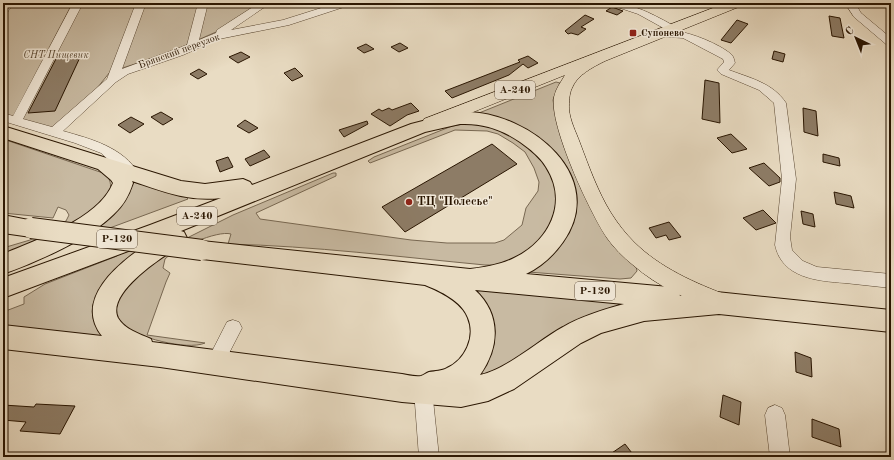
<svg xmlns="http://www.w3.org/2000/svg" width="894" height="460" font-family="'Old Standard TT',serif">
<rect width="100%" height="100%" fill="#e9dcc3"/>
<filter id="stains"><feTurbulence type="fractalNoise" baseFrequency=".005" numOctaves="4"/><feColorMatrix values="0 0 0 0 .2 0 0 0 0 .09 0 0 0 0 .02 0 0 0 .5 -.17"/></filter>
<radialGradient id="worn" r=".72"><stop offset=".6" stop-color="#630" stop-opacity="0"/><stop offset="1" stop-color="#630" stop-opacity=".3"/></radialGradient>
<path fill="#c8baa2" stroke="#786852" d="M3,3h260l-47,29 -50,22 -56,18 -30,37 -26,23 -51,-15z
M556,82l4,1 -7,17 2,13 81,153 1,5 -6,7 -11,1 -92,-7 33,-29 -4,-88c-20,-21 -50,-33 -78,-42z
M470,123l28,5 41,25 21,40 -12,41 -32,26 -22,5h-9c-85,-8 -171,-19 -257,-21l3,-10c-14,-4 -56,15 -66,25l-2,9 7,5 -4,9 -19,53 58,8c-18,8 -69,-6 -84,-18 -5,-3 -7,-11 -9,-16l6,-18 59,-48 56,-28 100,-42h3v3l-80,37 4,6 151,21 36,3h48l9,-3 18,-15 4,-17 12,-17 1,-9 -5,-14 -9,-16 -12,-9 -15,-9 -11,-3 -32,-1 -85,33 -2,-2 6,-4 78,-31z
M3,139l100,34 5,4c4,7 3,13 -1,20 -16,24 -77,48 -104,61v-10l27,-8 36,-19 3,-6 -3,-5 -8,-3 -5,11 -50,-5z
M134,182l51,14 3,3 -135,50z
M173,231l-79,74v16l9,17 -100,-10v-16l21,-8v-7l21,-13 72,-28 3,-4z
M468,289l159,14 -116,65 -44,12 11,-11z"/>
<path fill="#8d7c66" stroke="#291501" d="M612,7l11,4 -6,4 -11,-4z
M585,15l9,4 -13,8 5,2 -8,6 -7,-2 -3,1 -3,-3z
M829,16l11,2 4,20 -12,-2z
M737,20l11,4 -17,19 -10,-3z
M400,43l8,5 -9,4 -8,-5z
M366,44l8,5 -10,4 -7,-5z
M774,51l11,3 -2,8 -11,-3z
M241,52l9,5 -12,6 -9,-6z
M82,53l-27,58 -27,2 30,-58z
M528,56l10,7 -10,5 -5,-4 -14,11 -57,23 -7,-7 75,-29 -2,-2z
M295,68l8,8 -11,5 -8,-8z
M199,69l8,5 -9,5 -8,-5z
M705,80l14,3 1,40 -18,-4z
M411,103l8,8 -12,4 -17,11 -19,-12 8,-5 3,2 7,-3 3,2z
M803,108l13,3 2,25 -14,-4z
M161,112l12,7 -10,6 -12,-8z
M131,117l13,7 -14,9 -12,-8z
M245,120l13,8 -9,5 -12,-7z
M367,121l1,3 -24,13 -5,-7z
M731,134l16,15 -15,4 -15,-15z
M492,144l25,20 -112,68 -23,-25z
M264,150l6,7 -20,9 -5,-7z
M823,154l16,4 1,8 -17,-4z
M228,157l5,10 -13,5 -4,-11z
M764,163l16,15v4l-11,4 -20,-18z
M834,192l17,4 3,12 -18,-4z
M763,210l13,13 -20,7 -13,-12z
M801,211l12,3 2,13 -12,-3z
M669,222l12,15 -12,3 -3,-5 -10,3 -7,-10z
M795,352l16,6 1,19 -16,-5z
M723,395l18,7 -2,23 -19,-8z
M36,404l39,2 -15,28 -40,-3 6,-9 -23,-2v-15l31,2z
M812,419l27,10 2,18 -29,-10z
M625,444l10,13h-29z"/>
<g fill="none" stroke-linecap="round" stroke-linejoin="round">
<defs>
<path id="minor" d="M4,3h10l-8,11 -3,1z
M73,3h10l-60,116 29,8 55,-48 29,-76h10l-24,66 65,-24 11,-42h10l-9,37 17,-7 1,-3 42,-27 10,1 -38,26 52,-10 54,-17h15l-2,2 -61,20 -70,14 -36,16 -55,19 -12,8 -53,49c28,8 60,16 76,43l-2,3 -5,2 -5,-2 -26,-24 -26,-10 -72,-22v-8l10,3z
M609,3c25,0 45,12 67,24l1,2 -1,2c16,2 43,13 55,23 3,3 3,6 4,9l-6,7c21,8 44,13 57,33l10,76 -6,58 2,13 11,11 14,6 74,7v14c-15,-2 -31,-3 -46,-5 -28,-2 -63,-5 -70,-38l7,-66 -8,-76 -15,-13 -38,-16 -4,-4 7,-8 -1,-3 -40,-21 -28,-2 -1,-2 1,-2 12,-2 -29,-16 -27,-9z
M845,3h10l6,10 30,25v8l-4,-1 -33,-28z
M233,320l6,2 3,6 -21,41 -6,3 -6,-3 -3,-6 21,-41z
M423,381l7,2 2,7 7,67h-20l-5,-67 2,-7z
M775,405l7,3 3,7 5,42h-20l-5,-42 3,-7z"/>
<path id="major" d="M726,3h17l-2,3 -136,55c-12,6 -28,14 -33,27 -3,6 -3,14 -3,21 1,12 7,23 11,34 9,24 18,49 31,70 7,11 14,20 23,29 26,26 61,41 95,54l3,7 -3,7 -8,2c-31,-11 -63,-25 -88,-47 -10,-8 -19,-17 -26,-27 -17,-25 -58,-113 -53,-141 2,-9 7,-15 11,-22l-129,52 -6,1 -6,-1 -2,-4 2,-4z"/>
<path id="highway" d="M467,112c63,1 142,65 96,130 -10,14 -22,25 -37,32l143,13 9,3 2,6 19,-2 8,-3 184,19v22l-172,-18 -75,7 -43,12 -20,10 -67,46 -26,12 -27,6 -59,-5 -242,-35 -157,-18v-24l99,11c-29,-37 17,-73 45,-92l-144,54v-20l147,-53 71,-27c-33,4 -59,-7 -89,-17l1,2c-4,12 -9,22 -19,31 -25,25 -77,48 -111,60v-20c33,-14 96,-35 110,-71l-2,-3 -13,-11 -95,-31v-12l178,55 24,3 38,-5 7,3 2,3 159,-61 35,-9zM460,124c23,-1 41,5 60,18 10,7 20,15 26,25 23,36 3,74 -32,91 -14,7 -29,9 -44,11l-268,-28 -8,2 -3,7 3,7 8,2 223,26c15,6 37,16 43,33 8,19 -3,42 -21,50 -5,3 -12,3 -18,4 -3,1 -5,3 -8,4 -6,1 -13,-1 -19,-2l-250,-32 -1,-3c-11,-5 -27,-10 -33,-21 -11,-22 33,-53 48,-63 8,-5 17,-8 21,-17l-3,-6 -3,-1 244,-99zM475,290l149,14c-22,6 -42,12 -61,23 -24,13 -57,43 -83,48 20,-28 21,-61 -5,-85z
M3,215l36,7 3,6 -3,6 -8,3 -28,-4z"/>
</defs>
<use href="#minor" stroke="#594732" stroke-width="1"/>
<use href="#major" stroke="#291501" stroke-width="1"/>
<use href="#highway" stroke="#291501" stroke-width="2"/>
<use href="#minor" fill="#f1e8d8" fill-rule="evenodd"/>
<use href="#major" fill="#e9dcc3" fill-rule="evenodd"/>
<use href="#highway" fill="#e9dcc3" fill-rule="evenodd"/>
<defs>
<path id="highway-bridge" d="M31,228l171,22"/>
</defs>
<use href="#highway-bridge" stroke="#291501" stroke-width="22" stroke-linecap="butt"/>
<use href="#highway-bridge" stroke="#e9dcc3" stroke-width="20"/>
</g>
<g fill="#8f2418" stroke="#f1e8d8" stroke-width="1.5">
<rect x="629" y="29" width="8" height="8" rx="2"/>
<circle cx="409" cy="202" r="4"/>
</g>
<g text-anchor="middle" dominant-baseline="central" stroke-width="3" stroke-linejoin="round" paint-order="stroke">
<g font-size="10" font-weight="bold" fill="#291501" stroke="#f1e8d8" text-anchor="start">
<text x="641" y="33">Супонево</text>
</g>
<g font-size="10" fill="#291501" stroke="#f1e8d8">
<text transform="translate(179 51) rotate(-20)">Брянский переулок</text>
</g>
<g font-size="10" font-style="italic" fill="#594731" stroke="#f1e8d8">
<text x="56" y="55">СНТ Пищевик</text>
</g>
<g fill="#f1e8d8" stroke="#655442" stroke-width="1">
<rect x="495" y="81" width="40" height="18" rx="3"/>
<rect x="177" y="207" width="40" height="18" rx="3"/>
<rect x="97" y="230" width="40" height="18" rx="3"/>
<rect x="575" y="282" width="40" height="18" rx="3"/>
</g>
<g font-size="11" font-weight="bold" fill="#291501">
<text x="515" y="90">А-240</text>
<text x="197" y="216">А-240</text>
<text x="117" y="239">Р-120</text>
<text x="595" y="291">Р-120</text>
</g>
<g font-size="12" font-weight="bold" fill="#291501" stroke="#f1e8d8" text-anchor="start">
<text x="417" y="202">ТЦ "Полесье"</text>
</g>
</g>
<rect width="894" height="460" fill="none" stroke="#e9dcc3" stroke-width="16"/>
<rect x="4" y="4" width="886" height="452" fill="none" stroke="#291501" stroke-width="2"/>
<rect x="8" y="8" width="878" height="444" fill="none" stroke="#291501"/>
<g transform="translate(856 38) rotate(317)" stroke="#f1e8d8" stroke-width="3" paint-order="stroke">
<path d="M0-3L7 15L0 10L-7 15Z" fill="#291501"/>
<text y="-6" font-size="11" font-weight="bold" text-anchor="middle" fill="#291501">С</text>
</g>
<rect width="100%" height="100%" filter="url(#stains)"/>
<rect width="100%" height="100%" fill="url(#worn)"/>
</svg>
